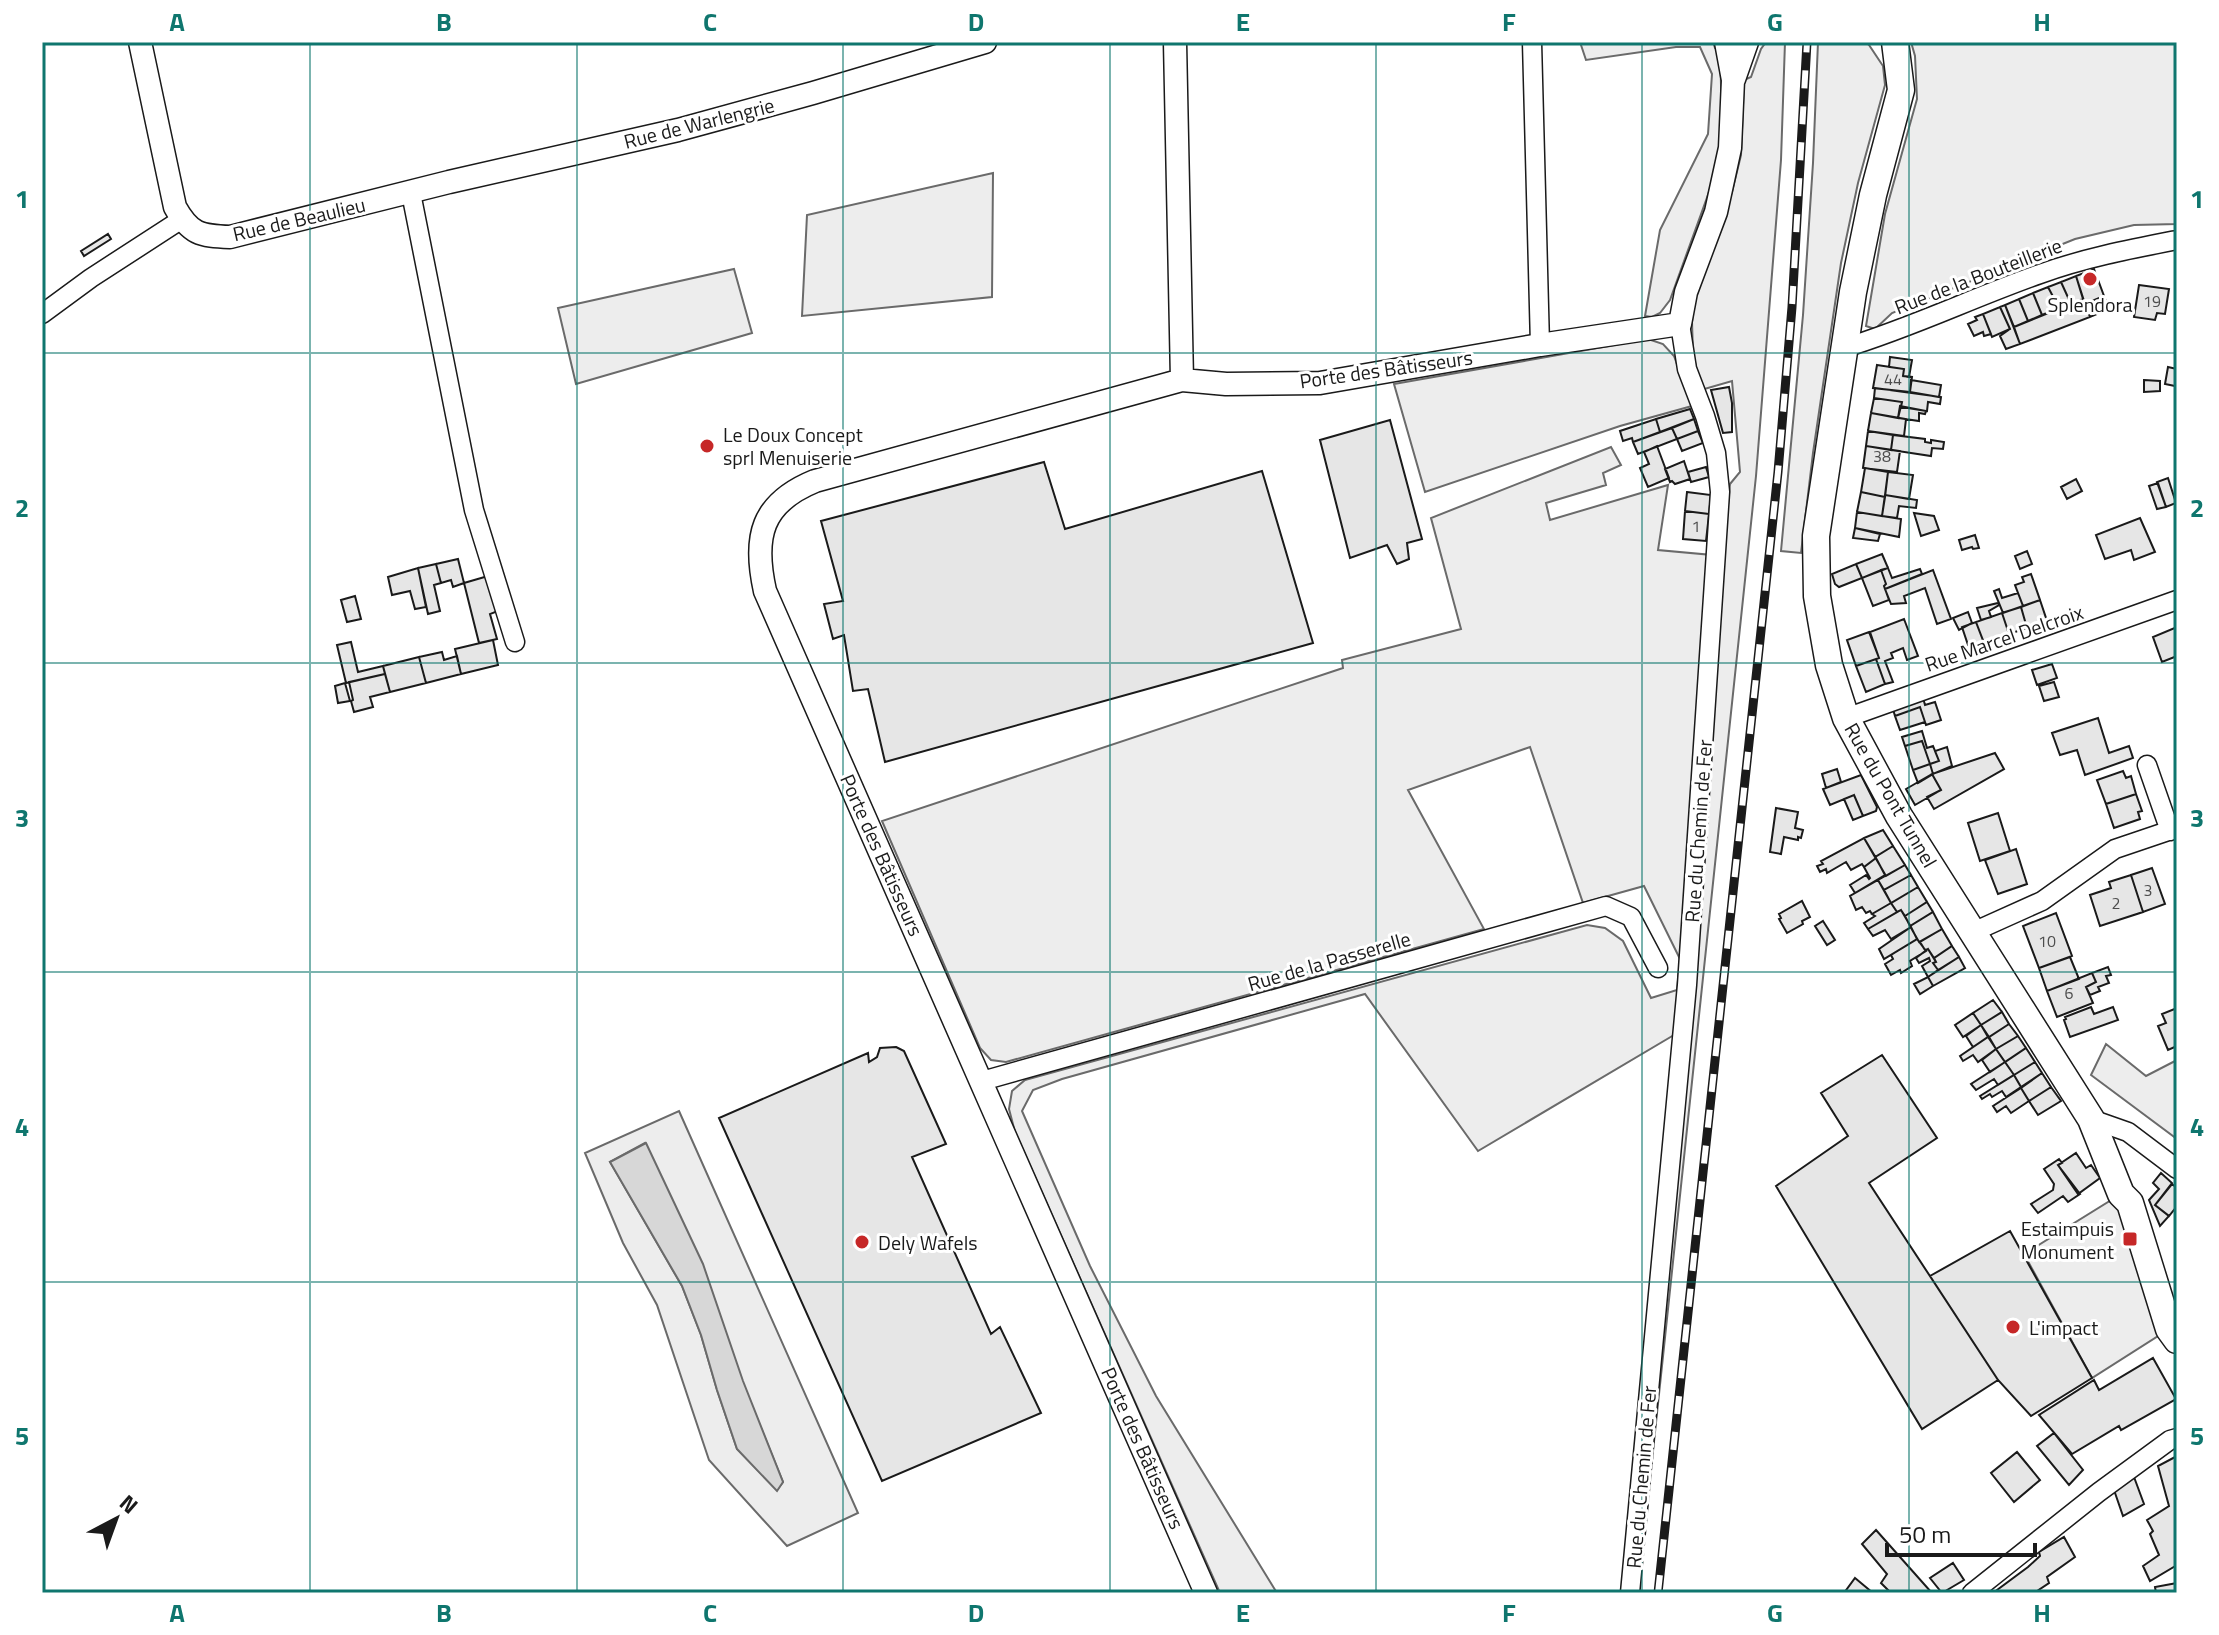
<svg xmlns="http://www.w3.org/2000/svg" width="2219" height="1635" font-family="'Titillium Web',sans-serif">
<rect width="100%" height="100%" fill="#fff"/>
<path fill="#ededed" stroke="#6a6a6a" stroke-width="2" fill-rule="evenodd" d="M1580,42h133l2,6 5,1 2,72 -2,36 -11,35 -39,108 -10,13 -8,4 -7,-1 15,-86 48,-96 4,-60 -12,-27h-24l-90,13z
M1766,42h19l-4,118 -25,316 -118,1117 85,-1037 7,-72 10,-12 -8,-91 -31,9 -8,-37 -1,-31 3,-30 37,-100 9,-37 3,-75 7,-3 10,-28z
M1818,42h47l4,3 14,21 2,19 -27,98 -17,80 -28,190 -12,100 -20,-2 22,-236 10,-152z
M1911,42h266v182l-43,1 -59,14 -183,74 -17,16 -9,-3 19,-112 32,-115 -2,-43z
M993,173l-1,124 -190,19 5,-101z
M734,269l18,64 -176,51 -18,-76z
M1648,339l15,5 11,12 18,50 -72,20 -195,66 -31,-108z
M1611,447l10,18 -18,8 3,12 -60,18 4,17 118,-35 -10,65 54,5 -33,477 -201,119 -113,-157 -303,85 -29,11 -11,21 68,155 66,130 121,197h-57l-205,-461 -6,-23 3,-18 13,-11 562,-155 18,3 18,13 28,57 26,-8 3,-31 -36,-73 -61,17 -53,-156 -122,43 76,139 -478,133 -15,-2 -11,-12 -98,-227 461,-153 -1,-8 119,-31 -30,-111z
M2106,1044l40,32 31,-16v79l-86,-64z
M679,1111l179,402 -71,33 -78,-86 -52,-155 -34,-62 -38,-90zM645,1143l138,339 -6,8 -40,-41 -20,-59 -16,-55 -19,-49 -72,-124z
M2121,1194l48,135 -77,49 -68,-124z"/>
<path fill="#d7d7d7" stroke="#6a6a6a" stroke-width="2" d="M646,1143l57,121 40,117 40,101 -6,9 -40,-42 -20,-59 -16,-55 -19,-49 -72,-124z"/>
<path fill="#e6e6e6" stroke="#1a1a1a" stroke-width="2" d="M108,234l3,5 -27,17 -3,-5z
M2094,269l10,27 -19,8 -9,-28z
M2076,276l7,23 -12,5 -10,-22z
M2061,282l10,22 -12,4 -11,-21z
M2139,285l30,4 -4,25 -8,-1 -2,7 -21,-3z
M2048,287l11,21 -17,7 -9,-22z
M2033,293l9,22 -14,6 -9,-22z
M2104,296l5,13 -19,8 -5,-13z
M2019,299l9,22 -14,6 -9,-22z
M2083,299l7,18 -70,27 -6,-17z
M2005,305l15,39 -14,5 -6,-13 10,-7 -10,-22z
M2000,307l10,22 -18,8 -9,-23z
M1983,314l8,20 -7,2 -1,-4 -9,4 -6,-12 9,-4 -2,-3z
M1890,357l22,3 -3,17 -6,-1 1,-7 -15,-2z
M1877,365l27,4 -1,7 9,1 -2,15 -37,-4z
M2168,367l9,2 -2,17 -10,-2z
M1911,380l30,5 -2,12 -29,-5z
M2144,380l16,1v10l-16,1z
M1729,387l3,16v29l-9,1 -12,-43z
M1875,388l66,9 -1,7 -12,-2 -1,9 -26,-4 1,-5 -28,-4z
M1874,398l28,4 -4,16 -27,-5z
M1900,406l26,5 -1,3 -6,-1v8l-21,-3z
M1690,409l4,10 -34,13 -4,-13z
M1871,413l35,6 -2,17 -36,-5z
M1656,419l4,13 -27,10 -1,-4 -9,3 -3,-10z
M1694,419l4,12 -21,8 -5,-11z
M1390,420l32,119 -15,4 2,16 -12,5 -10,-19 -37,13 -30,-118z
M1672,428l5,11 -39,15 -5,-12z
M1698,431l5,12 -21,8 -5,-12z
M1868,431l25,4 -2,15 -25,-4z
M1893,435l32,4v3l6,1v-3l13,2 -1,7 -11,-1 -1,8 -40,-6z
M1657,446l12,32 -21,9 -8,-19 9,-4 -5,-12z
M1866,446l34,5 -3,21 -34,-4z
M1684,461l6,18 -15,5 -3,-3 -2,1 -5,-13z
M1044,462l21,67 197,-58 51,172 -428,119 -17,-73 -15,2 -9,-56 -11,4 -9,-35 19,-3 -22,-80z
M1706,467l3,10 -18,5 -3,-10z
M1865,468l23,4 -3,25 -24,-5z
M1888,472l25,3 -4,24 -24,-4z
M2168,478l8,25 -10,4 -9,-25z
M2076,479l6,12 -15,8 -6,-12z
M2158,483l8,24 -9,2 -8,-23z
M1687,492l24,3 -2,19 -24,-3z
M1861,492l24,5 -3,19 -25,-4z
M1885,495l32,5 -1,8 -17,-2 -2,12 -15,-2z
M1685,511l24,3 -3,27 -23,-2z
M1857,512l44,7 -2,18 -44,-9z
M1914,513l20,3 5,14 -18,6z
M2140,518l15,34 -21,8 -3,-10 -26,9 -9,-24z
M1855,528l25,6 -2,7 -25,-3z
M1975,535l4,13 -6,1 -1,-2 -10,3 -3,-10z
M2027,551l5,13 -12,5 -5,-13z
M1882,554l6,14 -26,10 -6,-14z
M458,559l6,24 -11,4 -2,-7 -10,3 -5,-19z
M436,564l5,19 -7,2 6,26 -12,3 -10,-46z
M1856,564l6,14 -23,9 -4,-3 -3,-10z
M418,568l8,39 -11,2 -5,-18 -18,4 -4,-18z
M1888,568l4,10 28,-9 2,5 -37,15 -1,-3 2,-2 -5,-14z
M1881,570l5,14 -2,2 5,14 -16,6 -11,-28z
M1933,570l18,49 -14,5 -12,-36 -21,8 2,7 -15,1 -6,-15z
M2031,574l9,26 -17,6 -8,-21 9,-3 -2,-5z
M488,576l10,35 -8,3 7,25 -18,4 -15,-60z
M1999,589l3,9 16,-5 5,13 -20,7 -9,-22z
M355,596l6,23 -14,3 -6,-22z
M2040,600l7,21 -20,7 -6,-21z
M1998,603l1,2 -10,6 2,6 -10,3 -4,-12z
M2021,607l6,21 -18,6 -7,-21z
M1968,612l4,11 -13,7 -6,-12z
M2002,613l7,21 -25,9 -8,-21z
M1904,619l14,37 -11,4 -4,-12 -12,5 2,5 -8,3 8,21 -8,2 -9,-25 3,-1 -9,-26z
M1976,622l8,21 -15,5 -7,-21z
M2177,627v29l-15,6 -9,-25z
M1869,632l10,26 -23,8 -9,-26z
M493,640l5,25 -37,9 -6,-25z
M351,642l7,30 25,-6 2,8 -39,9 -9,-38z
M442,652l2,8 13,-4 4,18 -35,9 -7,-26z
M419,657l7,26 -36,9 -7,-26z
M1876,659l9,25 -19,8 -10,-26z
M2052,664l5,14 -20,7 -5,-15z
M385,674l5,18 -20,5 3,10 -19,5 -3,-11 2,-1 -4,-18z
M2054,682l5,15 -15,4 -5,-15z
M345,683l5,18 -12,2 -3,-17z
M1922,694l3,11 10,-3 6,18 -15,5 -6,-18 -25,9 -3,-10z
M1920,707l5,15 -25,8 -5,-14z
M2098,718l11,35 20,-7 4,12 -48,17 -8,-25 -17,5 -8,-22z
M1922,731l5,17 6,-2 6,15 -9,3 -8,-23 -17,5 -3,-9z
M1922,741l8,23 -17,6 -8,-24z
M1947,747l5,19 -19,8 -3,-10 9,-3 -4,-10z
M1995,753l9,16 -70,40 -7,-12 14,-7 -9,-16z
M1930,764l3,10 -15,9 -5,-13z
M1837,769l4,13 -15,6 -4,-14z
M2123,771l3,7 5,-2 5,18 -30,10 -9,-24z
M1932,774l9,16 -26,15 -9,-16z
M1861,775l16,32 -1,4 -13,5 -9,-21 -24,10 -7,-16z
M2136,794l6,17 -4,1 2,7 -26,9 -8,-24z
M1854,795l9,21 -10,4 -9,-21z
M1776,808l22,4 -3,16 8,2 -2,8 -3,-1v3l-14,-3 -3,17 -11,-2z
M1998,813l12,38 -30,10 -12,-38z
M1883,830l10,16 -18,11 -11,-19z
M1864,838l12,20 -12,9 -2,-3 -11,6 -5,-8 -19,11 -1,-4 -6,3 -3,-6 6,-2 -2,-3z
M1893,846l12,19 -19,11 -11,-19z
M2016,849l11,35 -29,10 -13,-34z
M1876,858l9,17 -30,18 -5,-8 16,-10 3,4 1,-1 -6,-11z
M1905,865l6,10 -27,15 -6,-10z
M2152,868l13,36 -22,8 -12,-37z
M1911,875l7,12 -27,16 -7,-13z
M2131,875l12,37 -43,14 -10,-31 21,-7 -2,-6z
M1878,880l13,23 -19,11 -2,-3 -4,2 -4,-6 -6,3 -6,-14z
M1918,887l9,15 -22,14 -4,-6 -4,2 -6,-9z
M1802,901l8,16 -8,4 1,3 -16,9 -8,-14 2,-1 -2,-4z
M1927,902l6,10 -23,14 -5,-10z
M1891,903l6,9 -29,17 -4,-6 11,-7 -3,-2z
M1901,910l10,17 -20,12 -6,-9 -12,6 -5,-7z
M1933,912l9,17 -23,13 -9,-16z
M2056,913l16,43 -33,12 -16,-42z
M1823,921l12,19 -8,5 -12,-19z
M1911,927l6,12 -33,20 -5,-10z
M1942,929l10,17 -18,12 -6,-9 -3,1 -5,-8z
M1917,939l9,12 -16,10 2,5 -11,7 -1,-3 -9,5 -6,-11 8,-5 -2,-4z
M1952,946l7,11 -21,13 -5,-7 3,-1 -2,-4z
M1928,949l8,13 -3,1 5,7 -10,7 -6,-11 8,-5 -1,-3 -10,5 -3,-5z
M1959,957l6,11 -32,18 -5,-9z
M2070,957l9,22 -32,12 -8,-23z
M2108,967l3,8 -5,1 3,7 -11,4 2,4 -10,4 -4,-8 10,-5 -4,-9z
M2092,973l4,9 -10,5 7,16 -36,14 -10,-26z
M1928,977l5,9 -13,8 -6,-10z
M1993,1000l9,12 -21,13 -8,-12z
M2091,1007l3,7 19,-7 5,13 -48,17 -6,-17 2,-1 -1,-2z
M2177,1008v38l-9,4 -10,-24 8,-3 -4,-9z
M2002,1012l7,12 -20,13 -8,-12z
M1973,1013l8,12 -18,12 -8,-12z
M2009,1024l9,12 -22,13 -7,-12z
M1981,1025l7,12 -15,10 -7,-11z
M2018,1036l8,12 -21,14 -9,-13z
M1988,1037l8,12 -18,13 -5,-7 -10,6 -3,-5z
M896,1047l8,4 42,93 -34,13 79,177 9,-7 41,86 -159,68 -163,-363 149,-65 1,9 8,-5 3,-9z
M2026,1048l9,14 -21,13 -9,-13z
M1996,1049l9,13 -15,10 -8,-12z
M1882,1055l55,83 -68,45 129,197 -76,49 -146,-243 72,-50 -27,-43z
M2005,1062l9,13 -16,10 -4,-6 -18,11 -5,-6z
M2035,1062l7,11 -21,14 -7,-12z
M2042,1073l9,14 -22,14 -8,-13z
M2014,1075l7,12 -15,10 -4,-6 -10,6 -2,-3 -8,5 -2,-3z
M2051,1087l10,14 -23,14 -9,-14z
M2021,1088l8,13 -18,12 -5,-7 -9,6 -4,-6z
M2076,1153l10,15 5,-3 9,13 -22,16 -20,-29z
M2059,1159l3,4 -4,2 22,29 -12,8 -5,-6 -25,17 -7,-9 22,-14 1,-6 -10,-15z
M2161,1173l11,10 -17,22 14,11 -9,10 -11,-26 10,-11 -6,-6z
M2172,1184l5,4v18l-8,10 -14,-11z
M2010,1231l82,147 -61,38 -33,-36 -68,-104z
M2153,1358l23,41 -55,31 -2,-4 -47,28 -33,-39 55,-35 5,10z
M2054,1433l29,37 -14,15 -32,-39z
M2017,1452l23,28 -26,22 -23,-29z
M2177,1456v109l-27,16 -7,-15 16,-11 -9,-21 3,-3 -6,-11 22,-14 -11,-40z
M2134,1477l10,27 -21,12 -9,-26z
M1876,1530l56,63h-41l-10,-10 6,-9 -25,-30z
M2064,1537l11,20 -28,20 2,6 -15,10h-41l35,-26 12,-11 -1,-4z
M1953,1563l11,17 -22,13 -12,-15z
M1855,1578l18,15h-29z
M2177,1583v10h-21l-1,-6z"/>
<g fill="none" stroke-linecap="round" stroke-linejoin="round">
<defs>
<path id="minor" d="M1532,42l8,303
M411,193l63,317 41,132
M42,314l49,-36 91,-59
M1844,348c67,-20 130,-51 196,-74 44,-16 91,-25 137,-34
M1846,718l331,-118
M2147,765l23,66
M1973,932l69,-31 73,-52 62,-21
M982,1081l624,-175 25,11 27,51
M2091,1119l37,13 49,37
M1630,1593l57,-608 33,-493 -4,-39 -11,-37 -18,-47 -7,-45
M1972,1593l127,-101 71,-52 7,-2"/>
<path id="tertiary" d="M140,42l35,165c15,27 25,29 55,30l219,-55 229,-52 135,-37 172,-51
M1175,42l7,338
M1734,79l13,-37
M1206,1593l-441,-1002c-12,-54 -4,-88 50,-110l367,-101 44,4 94,-1 220,-38 140,-21 6,-32 30,-80 14,-64 3,-68 -7,-38"/>
<path id="secondary" d="M1895,42l6,48 -28,105 -20,97 -37,244 1,60 12,69 17,53 53,98 192,303 30,75 9,9 39,126 8,11"/>
</defs>
<use href="#minor" stroke="#1a1a1a" stroke-width="21"/>
<use href="#tertiary" stroke="#1a1a1a" stroke-width="25"/>
<use href="#secondary" stroke="#1a1a1a" stroke-width="29"/>
<use href="#minor" stroke="#fff" stroke-width="18"/>
<use href="#tertiary" stroke="#fff" stroke-width="22"/>
<use href="#secondary" stroke="#fff" stroke-width="26"/>
<defs>
<path id="rail" d="M1658,1593l120,-1121 14,-165 15,-265"/>
</defs>
<use href="#rail" stroke="#1a1a1a" stroke-width="9"/>
<use href="#rail" stroke="#fff" stroke-width="6" stroke-dasharray="18" stroke-linecap="butt"/>
</g>
<path fill="none" stroke="#0f766e" stroke-width="2" stroke-opacity="0.55" d="M310,42v1551M577,42v1551M843,42v1551M1110,42v1551M1376,42v1551M1642,42v1551M1909,42v1551M42,353h2135M42,663h2135M42,972h2135M42,1282h2135"/>
<g fill="#c62828" stroke="#fff" stroke-width="3">
<circle cx="2090" cy="279" r="8"/>
<circle cx="707" cy="446" r="8"/>
<rect x="2122" y="1231" width="16" height="16" rx="4"/>
<circle cx="862" cy="1242" r="8"/>
<circle cx="2013" cy="1327" r="8"/>
</g>
<g text-anchor="middle" dominant-baseline="central" stroke-width="6" stroke-linejoin="round" paint-order="stroke">
<g font-size="16" fill="#4d4d4d">
<text x="2152" y="301">19</text>
<text x="1893" y="379">44</text>
<text x="1882" y="456">38</text>
<text x="1696" y="526">1</text>
<text x="2148" y="890">3</text>
<text x="2116" y="903">2</text>
<text x="2047" y="941">10</text>
<text x="2069" y="993">6</text>
</g>
<g font-size="20" fill="#1a1a1a" stroke="#fff">
<text transform="translate(699 123) rotate(-14)">Rue de Warlengrie</text>
<text transform="translate(299 219) rotate(-13)">Rue de Beaulieu</text>
<text transform="translate(1978 276) rotate(-21)">Rue de la Bouteillerie</text>
<text transform="translate(1386 369) rotate(-8)">Porte des Bâtisseurs</text>
<text transform="translate(2004 638) rotate(-19)">Rue Marcel Delcroix</text>
<text transform="translate(1891 795) rotate(60)">Rue du Pont Tunnel</text>
<text transform="translate(1698 831) rotate(-86)">Rue du Chemin de Fer</text>
<text transform="translate(882 855) rotate(66)">Porte des Bâtisseurs</text>
<text transform="translate(1329 961) rotate(-16)">Rue de la Passerelle</text>
<text transform="translate(1143 1448) rotate(66)">Porte des Bâtisseurs</text>
<text transform="translate(1641 1477) rotate(-85)">Rue du Chemin de Fer</text>
</g>
<g font-size="20" fill="#1a1a1a" stroke="#fff" text-anchor="start">
<text x="2090" y="304" text-anchor="middle">Splendora</text>
<text x="723" y="434">Le Doux Concept<tspan x="723" dy="23">sprl Menuiserie</tspan></text>
<text x="2114" y="1228" text-anchor="end">Estaimpuis<tspan x="2114" dy="23">Monument</tspan></text>
<text x="878" y="1242">Dely Wafels</text>
<text x="2029" y="1327">L'impact</text>
</g>
</g>
<rect width="2219" height="1635" fill="none" stroke="#ffffff" stroke-width="88"/>
<g transform="translate(116 1519) rotate(41)" stroke="#ffffff" stroke-width="6" paint-order="stroke">
<path d="M0-6L14 30L0 20L-14 30Z" fill="#1a1a1a"/>
<text y="-12" font-size="22" font-weight="bold" text-anchor="middle" fill="#1a1a1a">N</text>
</g>
<path d="M1887 1543v12h148v-12" fill="none" stroke="#1a1a1a" stroke-width="4"/>
<text x="1899" y="1543" font-size="24" fill="#1a1a1a" stroke="#ffffff" stroke-width="6" paint-order="stroke">50 m</text>
<rect x="44" y="44" width="2131" height="1547" fill="none" stroke="#0f766e" stroke-width="3"/>
<g font-size="26" text-anchor="middle" font-weight="bold" fill="#0f766e">
<text x="177" y="31">A</text>
<text x="444" y="31">B</text>
<text x="710" y="31">C</text>
<text x="976" y="31">D</text>
<text x="1243" y="31">E</text>
<text x="1509" y="31">F</text>
<text x="1775" y="31">G</text>
<text x="2042" y="31">H</text>
<text x="22" y="208">1</text>
<text x="2197" y="208">1</text>
<text x="22" y="517">2</text>
<text x="2197" y="517">2</text>
<text x="22" y="827">3</text>
<text x="2197" y="827">3</text>
<text x="22" y="1136">4</text>
<text x="2197" y="1136">4</text>
<text x="22" y="1445">5</text>
<text x="2197" y="1445">5</text>
<text x="177" y="1622">A</text>
<text x="444" y="1622">B</text>
<text x="710" y="1622">C</text>
<text x="976" y="1622">D</text>
<text x="1243" y="1622">E</text>
<text x="1509" y="1622">F</text>
<text x="1775" y="1622">G</text>
<text x="2042" y="1622">H</text>
</g>
</svg>
